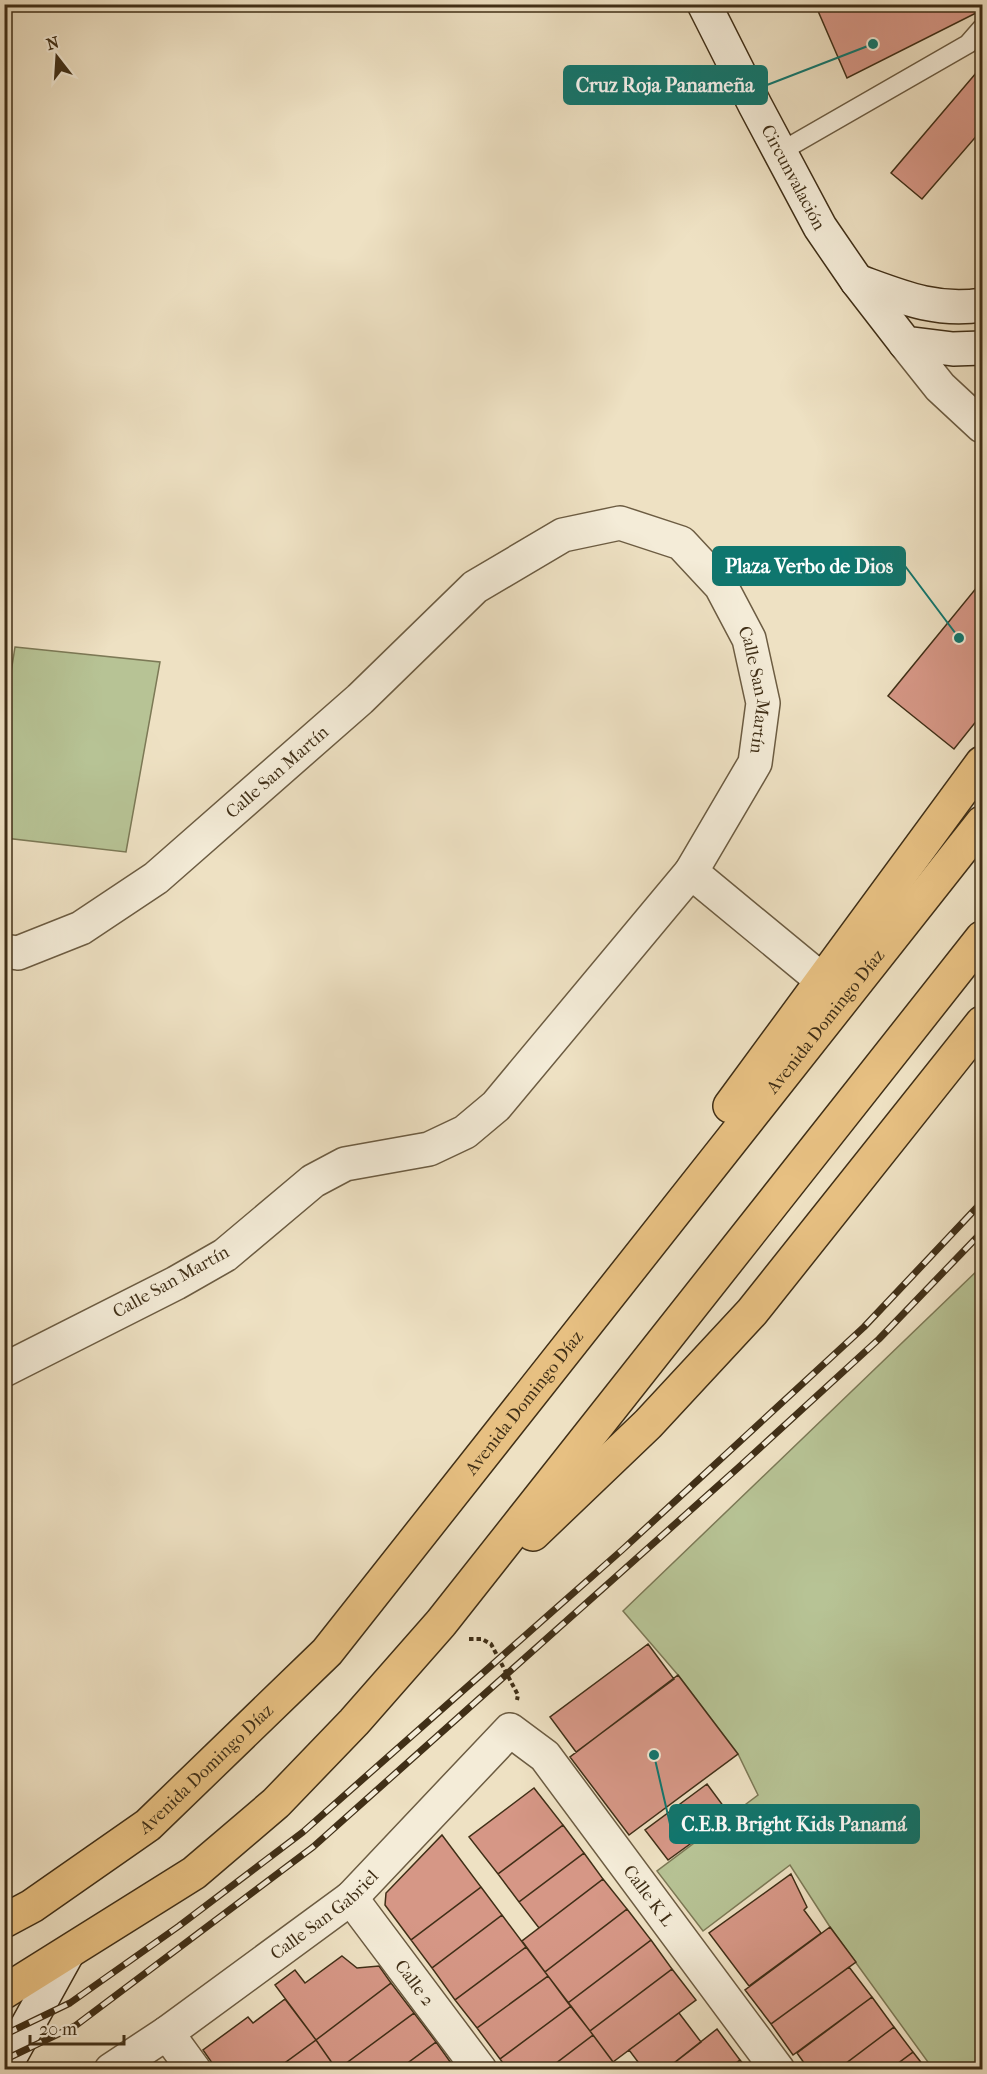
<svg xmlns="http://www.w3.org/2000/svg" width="987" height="2074" font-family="'IM FELL French Canon',serif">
<rect width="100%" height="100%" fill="#eee1c3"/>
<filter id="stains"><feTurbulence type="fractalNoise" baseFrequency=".00333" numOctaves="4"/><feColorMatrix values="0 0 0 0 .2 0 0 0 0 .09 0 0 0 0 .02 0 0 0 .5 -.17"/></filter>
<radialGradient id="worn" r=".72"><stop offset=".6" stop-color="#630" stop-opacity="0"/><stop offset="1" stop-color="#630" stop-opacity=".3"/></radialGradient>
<path fill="#b7c395" stroke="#7c7956" stroke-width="1.5" d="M15,647l145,15 -34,190 -121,-14v-127z
M982,1266v803h-49l-103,-142 -40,-62 -87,66 -46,-60 101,-76 -20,-41 -60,-79 -55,-64z"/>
<path fill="#d69786" stroke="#402f17" stroke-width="1.5" d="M815,4h167v6l-135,68z
M982,66v70l-3,-3 -57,66 -31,-26z
M982,581v133l-28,35 -66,-53z
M648,1644l26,35 -98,73 -26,-35z
M678,1675l60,79 -109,81 -59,-78z
M707,1784l23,31 -62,45 -23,-30z
M534,1788l29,37 -65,49 -29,-37z
M563,1825l21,28 -65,49 -21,-28z
M442,1835l39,52 -70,53 -26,-35 1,-12z
M584,1853l19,26 -64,49 -20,-26z
M791,1874l16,33 -3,3 17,23 -72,53 -40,-53z
M603,1879l24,30 -82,63 -23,-31z
M481,1887l21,28 -70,53 -21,-28z
M627,1909l24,31 -83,63 -23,-31z
M502,1915l24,32 -71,53 -23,-32z
M830,1927l26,35 -85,62 -26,-34z
M651,1940l21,29 -82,62 -22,-28z
M526,1947l22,29 -71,52 -22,-28z
M342,1956l15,12 22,-2 12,17 -75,57 -41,-55 20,-15 10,13z
M849,1967l23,30 -79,58 -22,-31z
M672,1969l24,31 -83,62 -23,-31z
M548,1976l23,30 -71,53 -23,-31z
M391,1983l23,30 -77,57 -21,-30z
M872,1997l22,30 -57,43h-28l-12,-17z
M285,1999l31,41 -41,30h-58l-14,-20 45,-33 5,6z
M571,2006l22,29 -46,35h-39l-8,-11z
M414,2013l22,29 -38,28h-61z
M679,2013l22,29 -36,28h-21l-15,-20z
M894,2027l19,25 -24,18h-52z
M717,2029l23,31 -13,10h-62z
M593,2035l24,32 -4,3h-66z
M316,2040l21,30h-62z
M436,2042l20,28h-58z
M913,2052l14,18h-38z
M740,2060l8,10h-21z"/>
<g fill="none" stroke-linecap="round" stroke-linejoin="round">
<defs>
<path id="service" d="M780,152l188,-108 14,-16"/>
<g id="minor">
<path d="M691,872l132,109"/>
<path id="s1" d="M4,951l14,2 63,-25 75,-50 204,-179 115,-112 88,-52 57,-12 61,20 40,43 28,53 14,64 -8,60 -64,109 -195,234 -31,26 -36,17 -84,15 -32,17 -88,74 -49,28 -172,87"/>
<path id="s2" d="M351,1898l129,172"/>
<path d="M167,2033l27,37"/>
<path id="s3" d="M111,2070l56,-37 184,-135 159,-168 35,26 233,314"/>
</g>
<path id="tertiary" d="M905,343l35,44 42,39"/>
<g id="secondary">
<path id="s4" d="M704,4l51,101 65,122 37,54 48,62 48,6 29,-1"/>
<path d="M857,281c44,16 78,31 125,24"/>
<path d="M4,2068l63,-114"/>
</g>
<g id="primary">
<path d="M730,1106l252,-343"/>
<path d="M533,1534l115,-110 104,-112 230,-289"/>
<path id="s5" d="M4,1921l28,-15 116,-81 179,-173 655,-829"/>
<path d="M4,1992l190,-119 82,-70 78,-81 87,-99 541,-685"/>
</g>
</defs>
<use href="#service" stroke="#6c5c42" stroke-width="21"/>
<use href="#minor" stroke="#6c5c42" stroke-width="36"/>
<use href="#tertiary" stroke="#6c5c42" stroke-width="36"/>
<use href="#secondary" stroke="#402f17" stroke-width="36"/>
<use href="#primary" stroke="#402f17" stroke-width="36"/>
<path stroke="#402f17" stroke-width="4" stroke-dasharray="4.5 3" stroke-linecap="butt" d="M469,1639h13l9,5 27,51 -1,5"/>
<use href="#service" stroke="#f4ecd8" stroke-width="18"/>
<use href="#minor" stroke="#f4ecd8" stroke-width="33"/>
<use href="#tertiary" stroke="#f4ecd8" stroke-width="33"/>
<use href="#secondary" stroke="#f4ecd8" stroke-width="33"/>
<use href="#primary" stroke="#e7c082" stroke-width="33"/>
<defs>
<path id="rail" d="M4,2035l66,-32 109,-77 124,-94 319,-282 242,-223 118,-125
M4,2060l71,-34 238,-179 426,-380 140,-128 103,-107"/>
</defs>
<use href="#rail" stroke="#402f17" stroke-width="7"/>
<use href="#rail" stroke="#f4ecd8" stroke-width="4.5" stroke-dasharray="14" stroke-linecap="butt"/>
</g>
<g text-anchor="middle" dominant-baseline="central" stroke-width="6" stroke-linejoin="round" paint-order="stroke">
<g font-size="18" fill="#402f17" stroke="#f4ecd8">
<text stroke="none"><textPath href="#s4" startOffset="195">Circunvalación</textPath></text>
<text stroke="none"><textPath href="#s1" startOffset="999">Calle San Martín</textPath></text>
<text stroke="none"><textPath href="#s1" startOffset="333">Calle San Martín</textPath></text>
<text stroke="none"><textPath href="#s5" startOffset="1226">Avenida Domingo Díaz</textPath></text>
<text transform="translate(171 1282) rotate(-29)">Calle San Martín</text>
<text stroke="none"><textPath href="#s5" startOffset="740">Avenida Domingo Díaz</textPath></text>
<text stroke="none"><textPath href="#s5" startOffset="254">Avenida Domingo Díaz</textPath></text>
<text stroke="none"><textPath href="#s3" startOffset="744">Calle K L</textPath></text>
<text stroke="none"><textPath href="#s3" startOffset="264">Calle San Gabriel</textPath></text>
<text stroke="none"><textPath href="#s2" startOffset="106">Calle 2</textPath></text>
</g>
</g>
<path fill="none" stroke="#0f766e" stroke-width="2" d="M873 44L767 85M959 638L905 566M654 1755L670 1824"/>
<g fill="#0f766e" stroke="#f4ecd8" stroke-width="2">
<circle cx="873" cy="44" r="6"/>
<circle cx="959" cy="638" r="6"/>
<circle cx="654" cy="1755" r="6"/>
</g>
<g fill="#0f766e" stroke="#0f766e" stroke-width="2">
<rect x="564" y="66" width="203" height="38" rx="6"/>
<rect x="713" y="547" width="192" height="38" rx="6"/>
<rect x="670" y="1805" width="249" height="38" rx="6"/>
</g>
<g font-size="20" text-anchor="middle" font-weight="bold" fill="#fff">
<text x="665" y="92">Cruz Roja Panameña</text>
<text x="809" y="573">Plaza Verbo de Dios</text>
<text x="794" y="1831">C.E.B. Bright Kids Panamá</text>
</g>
<rect width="987" height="2074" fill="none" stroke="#eee1c3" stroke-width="24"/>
<rect x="6" y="6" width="975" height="2062" fill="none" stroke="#402f17" stroke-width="3"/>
<rect x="12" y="12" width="963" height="2050" fill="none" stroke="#402f17" stroke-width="1.5"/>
<g transform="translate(57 57) rotate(343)" stroke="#f4ecd8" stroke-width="4.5" paint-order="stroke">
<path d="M0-4.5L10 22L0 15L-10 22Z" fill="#402f17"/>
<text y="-9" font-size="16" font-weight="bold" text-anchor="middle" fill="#402f17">N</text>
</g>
<path d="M30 2035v9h94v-9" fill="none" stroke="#402f17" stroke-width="3"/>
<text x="39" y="2035" font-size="18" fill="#402f17" stroke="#f4ecd8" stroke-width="4.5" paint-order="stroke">20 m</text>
<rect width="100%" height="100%" filter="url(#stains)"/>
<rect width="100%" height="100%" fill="url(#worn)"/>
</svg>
